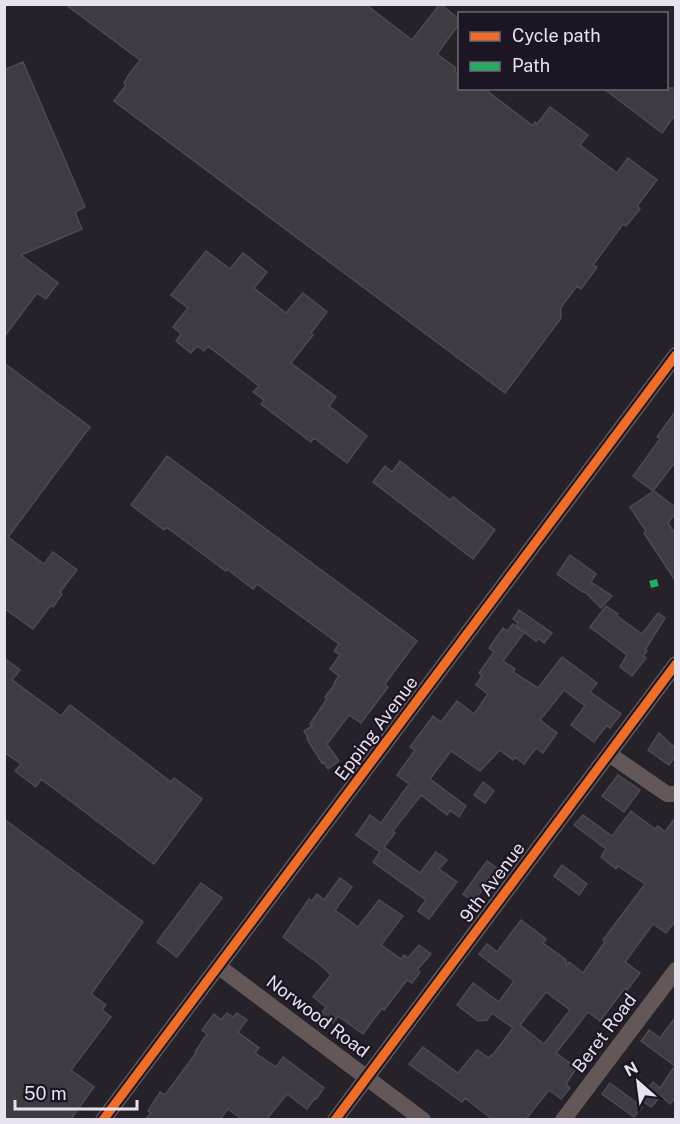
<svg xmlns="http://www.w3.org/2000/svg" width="680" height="1124" font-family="'Public Sans',sans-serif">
<rect width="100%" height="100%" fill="#26222a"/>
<path fill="#3e3b42" stroke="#4d4a52" stroke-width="1.5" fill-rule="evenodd" d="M65,4h300l47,36 28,-36 19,15v5l-22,30 19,14 -1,3 4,4v13h24l50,38 2,-4 2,2 13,-17 38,28 -8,10 37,28 11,-15 29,22 -20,26 3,3 -14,17 -3,-2 -30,41 4,2 -5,7 -11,15 -4,-3 -16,21v11l-56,75 -391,-292 12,-16 -2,-2 4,-7 12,-16z
M23,62l62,145 -10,5 7,17 -61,26 37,28 -12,16 -9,-6 -33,44v-267z
M603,88h72v27l-13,18z
M206,251l24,18 13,-16 24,19 -13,16 32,25 17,-20 24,19 -16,21 2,2 -22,28 45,34 -7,9 38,30 -20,27 -33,-25 -3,4 -50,-38 3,-4 -11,-8 6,-6 -51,-40 -4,5 -7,-5 -6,7 -15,-12 5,-7 -8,-7 15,-19 -17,-13z
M4,363l86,64 -82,110 36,27 9,-12 24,18 -17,22 2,2 -9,13 -2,-2 -18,24 -29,-21z
M675,412v50l-22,29 -20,-15 27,-37 -3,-2z
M167,456l250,185 -32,43 3,3 -27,36 -12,-8 -22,29 12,17 -11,8 -4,-7 -2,1 -15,-24 1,-1 -4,-7 8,-5 -2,-2 17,-25 -2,-2 10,-13 -1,-1 5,-7 -9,-7 10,-14 -6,-4 5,-7 -82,-60 -4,5 -26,-20 -1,2 -60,-44 -2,3 -33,-25z
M400,461l50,39 3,-3 42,33 -22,29 -100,-77 12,-16 7,6z
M654,491l21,16v7l-7,9 7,11v46l-31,-47 2,-2 -16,-24z
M570,555l26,19 -5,8 21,14 -11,12 -17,-17 -1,1 -26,-18z
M606,606l12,8 -1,2 25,18 16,-21 7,5 -20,32 2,1 -4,5 3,2 -14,18 -12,-9 7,-12 -37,-28z
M519,610l33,23 -8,10 -5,-4 -3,2 -20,-15 2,-3 -5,-4z
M513,624l11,9 -21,28 12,8 -2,3 25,16 24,-31 35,26 -7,9 31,22 -11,14 -3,-3 -13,17 -23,-17 14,-19 -21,-16 -24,30 17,13 -14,20 -7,-5 -12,16 -9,-7 -2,3 -13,-10 -20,21 -29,-20 -21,28 36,27 -7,11 -9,-7 -3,5 -26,-20 -28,36 2,2 -11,14 36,26 16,-21 11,8 -8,9 18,13 -28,37 -11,-8 8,-11 -53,-38 7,-10 -24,-17 14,-20 11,8 28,-39 -12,-9 18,-25 -5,-3 23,-31 8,6 16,-21 17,13 14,-20 -12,-9 6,-9 -3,-3 15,-21 -5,-4 14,-20 4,3z
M4,658l16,12 -8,10 49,36 9,-11 101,77 3,-4 28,21 -48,65 -113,-85 -5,8 -21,-16 6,-7 -17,-12z
M659,733l16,15v9l-6,8 -21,-15z
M618,775l22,15 -16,22 -22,-16z
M483,782l11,9 -9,12 -11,-8z
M631,811l24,18 3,-3 7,6 10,-14v103l-9,12 -13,-9 -28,38 15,11 -13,17 -2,-2 -25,33 -12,-9 -32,41 19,14 1,2 -10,15 4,4 -9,11 -12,-9 -23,29h-34l-27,-21 -3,4 -53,-38 14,-17 35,26 19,-23 12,8 2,-3 1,1 21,-28 -21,-15 -5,7 -9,1 -21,-16 16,-22 26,19 15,-21 -35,-27 8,-10 10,8 24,-32 25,19 -3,4 23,17v6l3,-4 14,11 22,-31 -2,-2 42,-56 -27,-18 -2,3 -15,-12 5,-8 -32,-24 9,-10 29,21zM546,992l24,18 -26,34 -24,-19z
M4,819l139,103 -52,72 15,11 -4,5 9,7 -40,53 23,17 -23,32h-67z
M487,861l13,9 -14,18 -2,-1 -10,15 -11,-8z
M562,865l25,19 -8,11 -25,-19z
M340,878l12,9 -17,23 23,17 21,-27 24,16 -22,29 20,14 3,-4 4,3 11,-13 12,9 -14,16 3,2 -8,11 -5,-3 -23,30 -2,-2 -19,26 -25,-18 -5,7 -12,-9 5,-7 -13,-10 18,-22 -9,-9 -39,-29 26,-38 3,2 5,-7 7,6z
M201,883l21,15 -45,59 -20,-15z
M227,1013l6,4 4,-4 10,7 -9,12 21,16 -4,5 21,14 7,-10 41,31 -8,11 -1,-1 -8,11 -20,-15 -20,25h-25l-14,-10 -8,10h-74l5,-6 -3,-2 12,-19 5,3 31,-42 -1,-1 12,-18 -5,-4 12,-16 7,6z
M675,1018v80l-5,6 -9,-8 -10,11 -11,-8 13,-17 7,6 15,-22 -34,-25 8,-11 11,8z
M610,1083l32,24 -8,10 -32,-23z"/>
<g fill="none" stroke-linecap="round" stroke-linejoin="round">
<path stroke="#635857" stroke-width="16" d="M609,754l58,40h9
M218,966l205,154
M103,1120l573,-765
M335,1120l341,-456
M563,1120l113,-150"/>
<path stroke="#26ab63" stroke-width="8" stroke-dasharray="15 8" stroke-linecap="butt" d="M653,580l2,7"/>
<defs>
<path id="cycleway" d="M103,1120l573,-765
M335,1120l341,-456"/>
</defs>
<use href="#cycleway" stroke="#1c1524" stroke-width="13"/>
<use href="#cycleway" stroke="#ee6e29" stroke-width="9"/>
</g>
<g text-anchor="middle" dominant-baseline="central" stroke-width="4.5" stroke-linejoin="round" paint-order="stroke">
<g font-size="18" fill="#e7e2ee" stroke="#1c1524">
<text transform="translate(376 728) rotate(-53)">Epping Avenue</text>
<text transform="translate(492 882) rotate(-53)">9th Avenue</text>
<text transform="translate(318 1016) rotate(37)">Norwood Road</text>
<text transform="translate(604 1033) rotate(-53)">Beret Road</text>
</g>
</g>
<rect width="680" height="1124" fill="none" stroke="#e7e2ee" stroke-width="12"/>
<rect x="458" y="12" width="210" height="78" fill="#1c1524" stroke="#6d6775" stroke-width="1.5"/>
<rect x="470" y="32" width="30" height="9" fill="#ee6e29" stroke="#6d6775" stroke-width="1.5"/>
<text x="512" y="42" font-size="18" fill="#e7e2ee">Cycle path</text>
<rect x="470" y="62" width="30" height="9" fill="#26ab63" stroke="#6d6775" stroke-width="1.5"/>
<text x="512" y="72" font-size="18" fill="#e7e2ee">Path</text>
<g transform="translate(638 1082) rotate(332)" stroke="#1c1524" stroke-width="4.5" paint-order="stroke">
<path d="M0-4.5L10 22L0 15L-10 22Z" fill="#e7e2ee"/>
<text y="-9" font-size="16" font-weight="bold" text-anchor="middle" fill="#e7e2ee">N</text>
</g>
<path d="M15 1100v9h122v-9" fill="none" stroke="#e7e2ee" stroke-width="3"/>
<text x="24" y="1100" font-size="18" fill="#e7e2ee" stroke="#1c1524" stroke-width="4.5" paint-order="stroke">50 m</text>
</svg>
